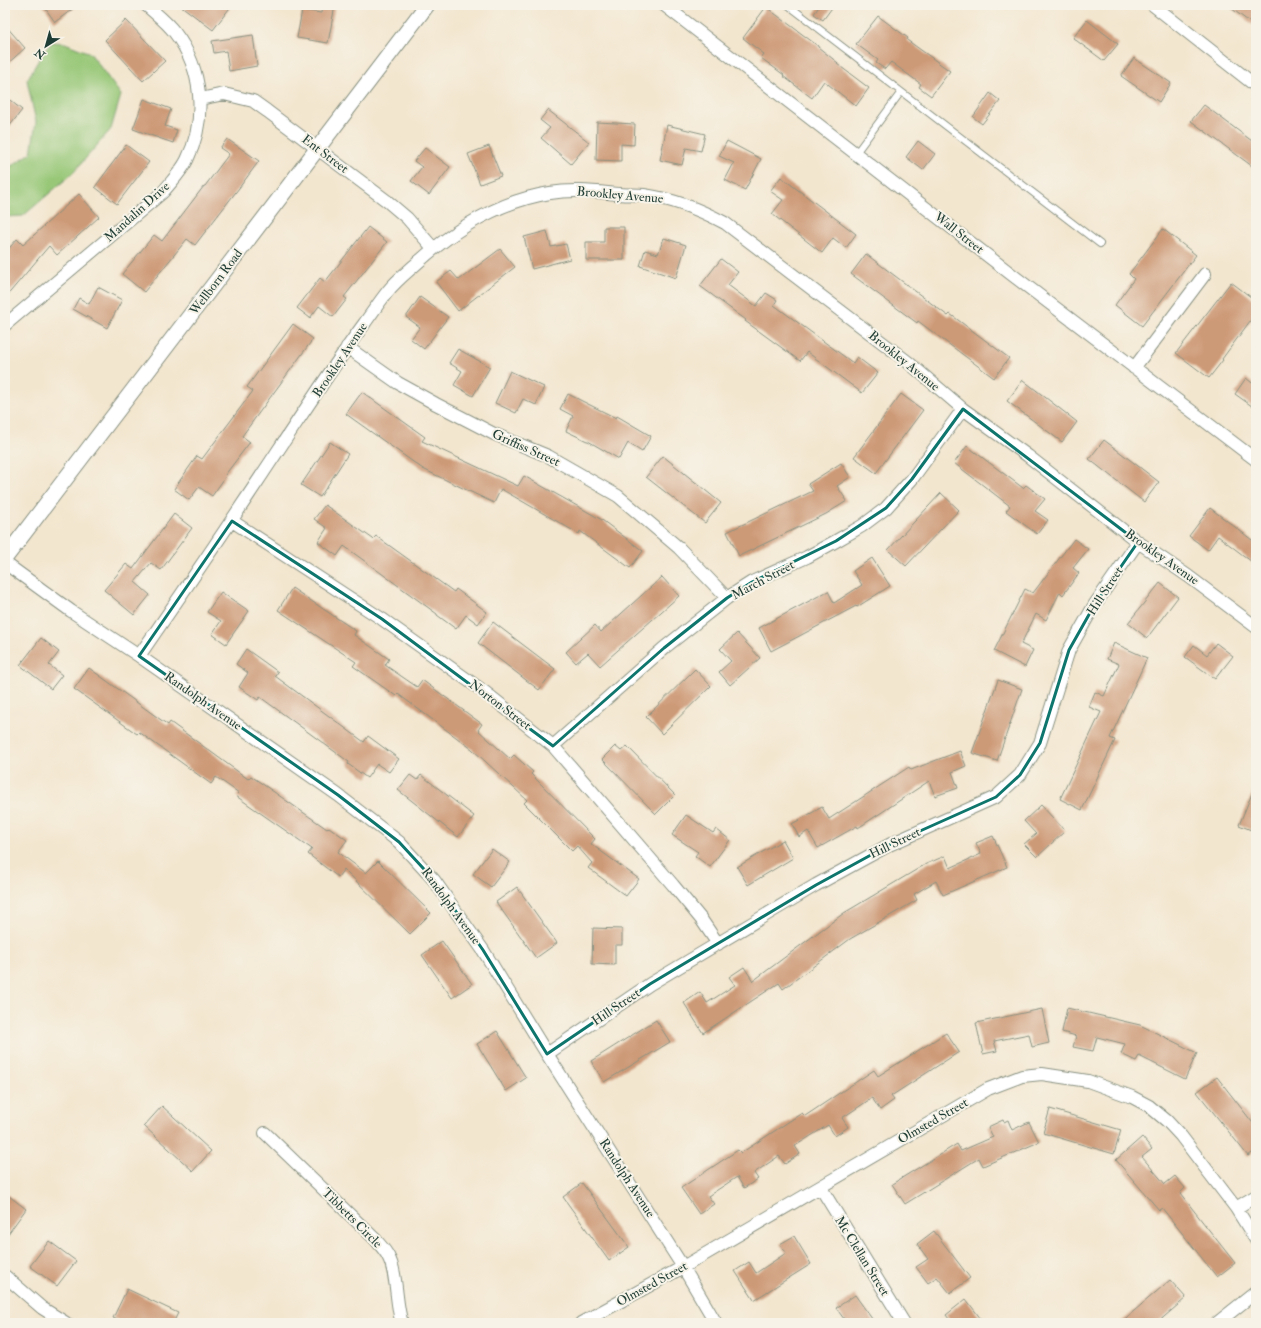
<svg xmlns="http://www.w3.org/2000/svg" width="1261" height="1328" font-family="'IM FELL Double Pica',serif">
<rect width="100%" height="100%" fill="#f7f3e8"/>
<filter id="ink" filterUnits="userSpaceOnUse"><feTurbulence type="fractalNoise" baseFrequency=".025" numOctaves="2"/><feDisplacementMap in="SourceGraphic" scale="8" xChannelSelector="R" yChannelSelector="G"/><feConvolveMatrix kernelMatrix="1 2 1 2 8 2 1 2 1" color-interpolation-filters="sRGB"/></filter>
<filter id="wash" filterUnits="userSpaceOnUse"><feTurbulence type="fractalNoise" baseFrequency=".012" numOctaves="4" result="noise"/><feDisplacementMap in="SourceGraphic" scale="16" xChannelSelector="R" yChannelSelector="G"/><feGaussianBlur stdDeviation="0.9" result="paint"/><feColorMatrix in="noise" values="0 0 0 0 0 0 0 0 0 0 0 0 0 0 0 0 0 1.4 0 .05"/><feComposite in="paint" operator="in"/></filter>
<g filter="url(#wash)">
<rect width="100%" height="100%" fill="#f3e6cf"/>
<path fill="#97c777" stroke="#5b8256" d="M52,42l13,1 25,10 31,42 -10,34 -38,44 -50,43 -18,1v-47l26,-17 5,-31 -9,-42 15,-26z"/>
<g id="blocks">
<path fill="#cd9a77" d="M43,5h35l-23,17z
M180,5h52l-19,25z
M322,5h13l-7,38 -31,-5 5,-28 19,3z
M820,5h14l-11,15 -9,-6z
M1227,5h29v22z
M766,7l52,39v1l20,16 -1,1 32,24 -13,18 -32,-25 -12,17 -29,-22 1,-1 -23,-17 3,-4 -21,-16z
M878,16l30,22 -1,2 43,31 -19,25 -12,-9 2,-3 -30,-22 -6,7 -9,-6 2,-3 -22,-16z
M126,20l39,41 -22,20 -38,-41z
M1087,20l31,24 -14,17 -31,-23z
M5,25l20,23 -20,18z
M253,35l4,31 -28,5 -3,-20 -12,2 -2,-12z
M1134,58l37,25 -12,19 -38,-26z
M990,93l10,8 -18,23 -9,-7z
M5,96l17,14 -17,22z
M144,99l27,10 -6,17 12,4 -4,13 -40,-14z
M1204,105l52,39v25l-65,-48z
M548,110l41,32 -18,22 -30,-26 9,-10 -10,-8z
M597,122l38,2 -1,21 -13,-1v17l-25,-1z
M667,125l38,9 -4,17 -15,-3 -4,17 -22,-5z
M227,139l32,22 -20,27 -44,57 -8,-6 -43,53 -22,-18 32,-39 8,6 42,-55h1l24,-32 -9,-6z
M727,141l34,18 -16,31 -20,-10 9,-17 -15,-7z
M918,141l17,13 -12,16 -17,-13z
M126,145l23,17 -32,42 -22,-17z
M489,146l12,30 -21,8 -12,-30z
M425,148l25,19 -21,28 -18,-14 11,-14 -8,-6z
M781,177l75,57 -10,14 -13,-10 -11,15 -50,-39 11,-14 -13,-9z
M79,194l20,23 -42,38 -8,-9 -44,52v-45l12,-14 6,6z
M368,227l19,15 -43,55 3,2 -14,18 -14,-11 -9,12 -13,-10 23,-30 5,4z
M604,227h20v33h-38v-18h18z
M1163,229l33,26 -54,71 -27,-21 19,-26 -5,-5z
M547,231l4,16 15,-3 4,15 -38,10 -8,-32z
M664,238l22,7 -10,33 -36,-12 5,-16 13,4z
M500,249l15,18 -57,44 -22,-29 15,-11 8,9z
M866,254l82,62 2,-2 59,44 -15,20 -76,-57 -1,2 -66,-49z
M721,259l17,13 -10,13 28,21 10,-13 11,7 -3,5 79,58 4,-6 21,16 -16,20 -55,-41 -7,9 -55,-40 1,-1 -46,-34z
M1231,282l25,19v12l-34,46 1,1 -14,18 -33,-25z
M98,287l24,13 -15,28 -34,-19 6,-11 10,6z
M420,297l28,20 -24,32 -13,-10 9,-12 -14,-10z
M293,324l20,15 -71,97 8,6 -25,33 1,1 -14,20 -13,-9 -10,13 -15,-11 23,-33 5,3 51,-68 -6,-4z
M458,349l32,18 -17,29 -19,-11 8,-14 -13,-8z
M510,371l34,16 -8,18 -13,-6 -7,14 -21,-10z
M1246,378l10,8v23l-21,-15z
M1023,380l54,42 -15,20 -55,-41z
M362,392l63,45 -3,4 96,45 6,-10 78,44 41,31 -13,17 -50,-37 -1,3 -78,-45 -7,14 -71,-34 -77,-55z
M568,394l48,24 1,-2 34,20 -9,16 -14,-9 -9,16 -31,-18h-1l-21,-10 7,-15 -13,-7z
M901,394l22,16 -47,63 -22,-16z
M1104,440l55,42 -15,20 -55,-43z
M330,442l18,12 -28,43 -19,-12z
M967,446l56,42 3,-3 19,14 -10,12 13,9 -11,14 -31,-23 4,-5 -56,-43z
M663,456l58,47 -16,20 -59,-46z
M841,463l9,14 -13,9 10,15 -21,13 -87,42 -12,-24 86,-41 -5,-7z
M941,493l18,17 -53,56 -18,-16z
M325,505l48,34 3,-3 78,56 2,-3 31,23 -9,12 -12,-9 -10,14 -19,-14v-1l-93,-68 -7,10 -19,-14 9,-14 -13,-9z
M1210,508l46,35v22l-38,-29 -10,14 -19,-14z
M174,514l18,14 -31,42 -10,-7 -16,19 15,13 -16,20 -30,-25 22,-26 7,5z
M1074,539l14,10 -15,19 6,5 -16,22 -3,-3 -14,28 -10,-6 -15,30 12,6 -8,17 -31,-16 31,-62 8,4z
M872,558l18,28 -33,21 -1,-1 -85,45 -12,-23 69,-37 6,12 28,-18 -9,-14z
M662,577l17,19 -79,70 -12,-13 -12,10 -10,-11 29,-27 6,7z
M1160,583l18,14 -31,41 -19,-15z
M292,588l64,43 -2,4 35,24 -4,6 32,22 5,-7 60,44 -4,6 32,29 4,-4 19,17 -2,2 64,65 -4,5 48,35 -13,17 -38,-28 4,-5 -15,-17 -5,5 -48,-48 3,-3 -55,-51 -74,-55 -2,2 -43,-30 3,-4 -78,-52z
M221,592l28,19 -23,33 -14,-10 9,-13 -14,-9z
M493,622l62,47 -16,21 -61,-47z
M737,633l23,25 -30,27 -11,-13 12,-11 -11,-12z
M41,638l18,14 -10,13 13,10 -11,14 -31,-24z
M1114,643l33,15 -37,80 5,2 -33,70 -22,-11 41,-87 -12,-5 6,-15 9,4 15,-32 -12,-5z
M1216,643l17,13 -18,23 -30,-22 9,-12 13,10z
M246,649l32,23 -3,4 89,66 4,-6 31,23 -10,13 -12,-8 -10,14 -19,-14 1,-2 -89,-65 -2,3 -19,-13 9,-14 -12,-9z
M89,668l79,57 2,-3 78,57 3,-3 76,53 2,-2 18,13 -9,12 28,21 12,-12 53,52 -21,21 -66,-65 -6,8 -30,-23 4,-5 -76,-53 3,-3 -23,-16 -5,7 -72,-52 -2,2 -63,-45z
M695,669l16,17 -49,48 -16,-17z
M998,680l24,9 -25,72 -25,-8z
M615,746l6,5 6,-5 48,49 -19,19 -54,-55z
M960,751l6,15 -14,6 6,16 -23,8 -6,-15 -71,47 -1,-2 -39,22 -10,-17 -9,6 -7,-13 30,-17 7,12 80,-52 2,3z
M410,775l7,5 4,-5 53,41 -16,21 -60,-47z
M1256,784v48l-17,-7z
M1041,805l24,26 -28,26 -13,-13 12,-10 -12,-13z
M686,815l27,18 3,-4 14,11 -20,27 -15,-11 3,-4 -26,-17z
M993,836l14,31 -64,28 -7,-14 -22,13 3,6 -67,39 -67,50 -4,-6 -76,50 -19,-30 16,-11 7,11 28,-18 -6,-8 15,-10 9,14 91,-68 82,-49 19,-8 5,12 31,-14 -5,-11z
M783,840l10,18 -45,27 -11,-18z
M492,849l18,13 -19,25 -18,-13z
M517,887l40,56 -21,15 -40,-56z
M593,928l29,1v16h-7v20l-23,-1z
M442,941l30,43 -20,14 -30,-43z
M1067,1008l73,17 57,28 -12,26 -46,-23 -3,5 -15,-7 4,-10 -28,-7 -4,14 -20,-4 3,-11 -14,-4z
M1042,1009l7,34 -17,4 -3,-13 -35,7 3,10 -14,3 -7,-31z
M656,1020l14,22 -66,40 -13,-21z
M497,1031l29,47 -20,13 -29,-47z
M946,1033l13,19 -68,44 3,4 -14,10 -8,-12 -30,20 6,9 -13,9 -7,-11 -33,21 5,8 -15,10 -6,-8 -25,17 4,6 -14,9 -7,-11 -29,19 6,8 -15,10 -18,-26 57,-38 3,3 61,-40 3,3 69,-46 4,6z
M1217,1077l39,50v23l-8,6 -51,-64z
M162,1106l49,45 -18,20 -49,-45z
M1050,1109l71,21 -7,24 -71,-21z
M1003,1120l1,2 4,-2 4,10 17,-8 10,20 -56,24 -4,-8 -74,46 -13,-20 65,-40 4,7 32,-14 -5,-10z
M1142,1137l10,12 -10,8 23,27 10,-8 10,12 -5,5 55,70 -18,14 -55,-69 -3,2 -43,-50z
M582,1183l47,64 -20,14 -46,-64z
M5,1193l21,16 -21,29z
M934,1231l36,47 -20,15 -13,-16 -9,6 -12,-16 12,-8 -11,-15z
M794,1236l17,28 -57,36 -19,-29 14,-9 7,11 30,-20 -6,-9z
M49,1241l27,20 -19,25 -27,-20z
M1170,1280l16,18 -29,25h-37z
M127,1289l51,24 -5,10h-49l-11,-5z
M855,1295l20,28h-28l-11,-15z
M966,1299l18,24h-32l-6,-8z"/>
</g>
</g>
<g filter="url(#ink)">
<use href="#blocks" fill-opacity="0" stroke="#899282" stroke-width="1"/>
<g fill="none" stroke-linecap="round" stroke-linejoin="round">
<defs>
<path id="service" d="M788,5l312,239
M856,153l45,-61"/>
<path id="minor" d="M664,5l351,272 241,183
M1153,5l103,81
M200,99l24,-5 29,7 14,10 120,90 20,17 26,30
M5,325l158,-133c8,-10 18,-20 24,-32 20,-41 16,-91 -12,-127 -8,-11 -19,-19 -29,-28
M347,347l51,36 38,21 58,30 54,22 70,40 61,52 48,50
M1134,368l71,-94
M232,521l150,98 104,74 67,53 120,139 28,34 17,25
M5,563l66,48 68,45 199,139 61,47 35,38 49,70 64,104 136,213 33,56
M139,656c47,-68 94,-137 140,-207 28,-42 55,-84 85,-125 8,-11 16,-23 24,-33 8,-10 18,-18 27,-26 37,-34 84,-64 135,-72 24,-4 46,-1 69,1 9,1 17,0 25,1 29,4 55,14 81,28l183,139 55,47 65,47 110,86 50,34 68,51
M553,746l111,-98 63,-50 25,-16 55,-25 29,-16 26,-15 24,-18 26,-29 51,-70
M547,1054l103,-70 166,-99 75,-41 105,-47 24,-22 20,-32 29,-93 26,-46 43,-62
M265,1133l110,106c5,6 10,11 13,17 10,18 7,47 14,67
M821,1188l83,135
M1236,1208l20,-12
M5,1276l37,32 24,15
M581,1323l102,-56 305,-178 34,-13 20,-2 46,7 44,16 17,9 18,15 14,15 55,72 20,32
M1217,1323l39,-31"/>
<path id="tertiary" d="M5,558l422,-553"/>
</defs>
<use href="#service" stroke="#899282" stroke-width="8"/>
<use href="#minor" stroke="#899282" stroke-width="14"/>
<use href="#tertiary" stroke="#899282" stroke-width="17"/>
<use href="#service" stroke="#fff" stroke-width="6"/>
<use href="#minor" stroke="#fff" stroke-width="12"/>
<use href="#tertiary" stroke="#fff" stroke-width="15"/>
</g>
</g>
<path fill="none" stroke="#0f766e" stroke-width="3" stroke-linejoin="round" d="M963,409l175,133 -43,62 -26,46 -29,93 -20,32 -24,22 -105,47 -75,41 -166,99 -103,70 -64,-104 -49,-70 -35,-38 -61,-47 -199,-139 93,-135 150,98 171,127 111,-98 63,-50 25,-16 84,-41 50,-33 26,-29z"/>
<g text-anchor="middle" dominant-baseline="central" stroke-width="4" stroke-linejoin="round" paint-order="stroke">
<g font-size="13" fill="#1f3d34" stroke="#f7f3e8">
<text transform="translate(325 154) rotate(37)">Ent Street</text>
<text transform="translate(620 195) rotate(5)">Brookley Avenue</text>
<text transform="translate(137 212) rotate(-42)">Mandalin Drive</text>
<text transform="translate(959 233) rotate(38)">Wall Street</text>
<text transform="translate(216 282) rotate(-53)">Wellborn Road</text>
<text transform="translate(340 360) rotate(-56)">Brookley Avenue</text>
<text transform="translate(904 361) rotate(39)">Brookley Avenue</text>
<text transform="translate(526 448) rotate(24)">Griffiss Street</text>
<text transform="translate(1162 557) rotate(35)">Brookley Avenue</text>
<text transform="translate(763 580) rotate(-28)">March Street</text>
<text transform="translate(1105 591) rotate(-57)">Hill Street</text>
<text transform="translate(203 701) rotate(35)">Randolph Avenue</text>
<text transform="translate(500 705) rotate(37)">Norton Street</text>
<text transform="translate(895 843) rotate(-26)">Hill Street</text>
<text transform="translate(451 906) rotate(54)">Randolph Avenue</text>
<text transform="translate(616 1007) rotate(-34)">Hill Street</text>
<text transform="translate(933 1121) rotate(-30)">Olmsted Street</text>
<text transform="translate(627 1178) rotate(57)">Randolph Avenue</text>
<text transform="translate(352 1218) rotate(45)">Tibbetts Circle</text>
<text transform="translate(862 1256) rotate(58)">Mc Clellan Street</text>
<text transform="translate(652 1284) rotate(-29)">Olmsted Street</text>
</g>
</g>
<rect width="1261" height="1328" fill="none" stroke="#f7f3e8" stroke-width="20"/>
<g transform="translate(46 46) rotate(217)" stroke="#f7f3e8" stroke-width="3" paint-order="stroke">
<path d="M0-3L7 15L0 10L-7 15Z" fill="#1f3d34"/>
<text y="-6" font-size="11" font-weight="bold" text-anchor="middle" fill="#1f3d34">N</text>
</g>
</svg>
